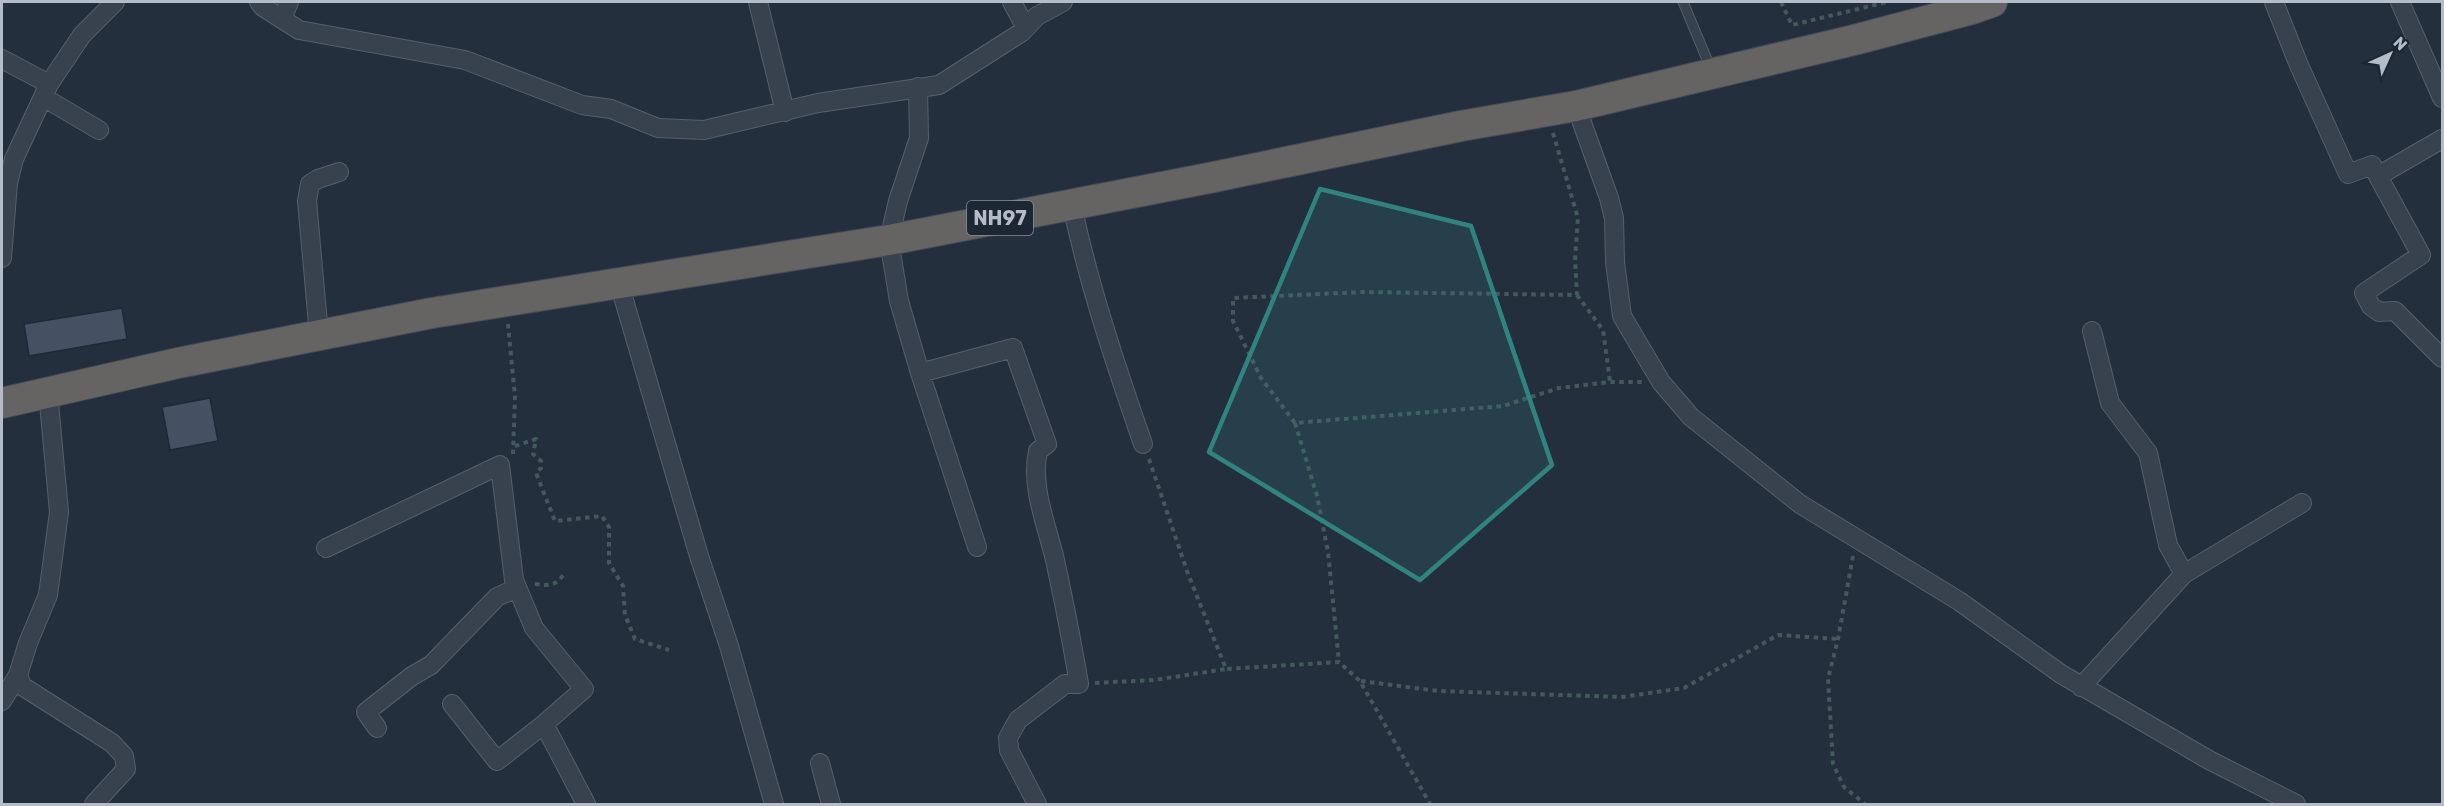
<svg xmlns="http://www.w3.org/2000/svg" width="2444" height="806" font-family="Rubik,sans-serif">
<rect width="100%" height="100%" fill="#242f3e"/>
<path fill="#455162" stroke="#1f2835" stroke-width="1.5" d="M122,308l5,31 -98,17 -5,-32z
M210,398l8,43 -48,9 -8,-43z"/>
<g fill="none" stroke-linecap="round" stroke-linejoin="round">
<defs>
<path id="service" d="M1683,2l28,67"/>
<path id="minor" d="M259,2l4,5 36,23 166,30 117,45 29,4 47,19 46,2 114,-27 121,-18 83,-53 15,-16 26,-14
M758,2l27,110
M1012,2l14,26
M2274,2l24,61 50,111 24,-9 49,90 -57,38 7,13 8,6 16,-1 47,47
M2400,2l42,96
M282,19l7,-17
M2,59l47,25
M918,87l1,51 -21,63 -9,39 10,61 21,72 57,174
M43,97l56,33
M1576,106l33,92 5,20 1,44 7,54 39,66 30,35 109,87 159,97 102,73 148,86 87,44
M2378,176l64,-37
M1072,205c17,81 44,161 71,239
M2,258l6,-75 6,-24 35,-75 33,-49 33,-33
M619,283l80,273 30,90 45,158
M2092,331l18,72 38,50 20,92 16,29
M319,335l-12,-134 3,-17 8,-5 21,-7
M920,373l93,-25 34,96 -9,7c-8,35 9,75 17,109 9,42 17,82 24,124h-14l-47,36 -10,18 1,12 28,54
M48,392l11,120 -11,83 -20,48 -10,32 4,11 90,57 12,13 2,13 -32,35
M326,548l174,-83 14,115 20,48 50,61 -40,35 42,80
M2081,687l103,-113 118,-71
M2,701l16,-26
M452,704l45,57 47,-37
M377,728l-11,-16 46,-36 19,-11 66,-68 20,-9
M820,763l11,41"/>
<path id="trunk" d="M2,403l176,-40 254,-50 457,-73 320,-62 252,-52 115,-20 278,-66 118,-31 20,-7"/>
</defs>
<use href="#service" stroke="#565f6c" stroke-width="11"/>
<use href="#minor" stroke="#565f6c" stroke-width="20"/>
<use href="#trunk" stroke="#434c59" stroke-width="32"/>
<path stroke="#44595c" stroke-width="4" stroke-dasharray="4.5 4.5" stroke-linecap="butt" d="M1781,2l11,23 95,-23
M1553,133l25,85 -3,42 2,35 -214,-3 -130,6v23l28,57 34,45 208,-17 56,-18 51,-6h32
M1577,295l26,35 7,52
M508,324l7,73 -2,57
M1295,423l22,73 11,56 11,110
M515,446l21,-7 -3,15 8,7v7l-5,5 19,48 47,-5 7,11v36l14,23 2,29 10,24 34,11
M1149,459l38,112 39,98 113,-7 21,19 70,123
M1853,556l-15,83 -10,40 5,85 11,23 21,17
M535,584c14,2 21,2 29,-10
M1361,681l77,10 184,6 62,-9 94,-53 60,4
M1095,683l59,-3 72,-11"/>
<use href="#service" stroke="#38414e" stroke-width="9"/>
<use href="#minor" stroke="#38414e" stroke-width="18"/>
<use href="#trunk" stroke="#656462" stroke-width="30"/>
</g>
<path fill="#308480" fill-opacity="0.2" stroke="#308480" stroke-width="4.5" stroke-linejoin="round" d="M1320,189l151,37 81,239 -132,115 -211,-128z"/>
<g text-anchor="middle" dominant-baseline="central" stroke-width="4.5" stroke-linejoin="round" paint-order="stroke">
<rect fill="#1d2633" stroke="#878f9c" stroke-width="1.5" x="967" y="201" width="66" height="34" rx="4.5"/>
<g font-size="20" font-weight="bold" fill="#b4bcc9">
<text x="1000" y="218">NH97</text>
</g>
</g>
<rect width="2444" height="806" fill="none" stroke="#b4bcc9" stroke-width="6"/>
<g transform="translate(2390 54) rotate(45)" stroke="#1d2633" stroke-width="4.5" paint-order="stroke">
<path d="M0-4.5L10 22L0 15L-10 22Z" fill="#b4bcc9"/>
<text y="-9" font-size="16" font-weight="bold" text-anchor="middle" fill="#b4bcc9">N</text>
</g>
</svg>
